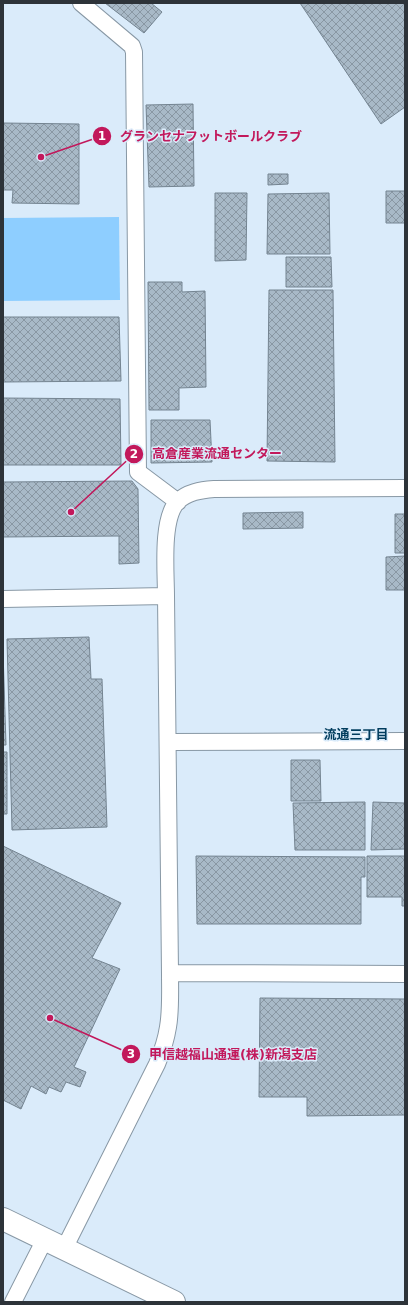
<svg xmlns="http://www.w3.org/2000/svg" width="408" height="1305" font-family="'DejaVu Sans','Noto Sans JP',sans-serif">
<defs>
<pattern id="building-cross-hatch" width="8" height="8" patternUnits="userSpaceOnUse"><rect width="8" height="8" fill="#a8b9c7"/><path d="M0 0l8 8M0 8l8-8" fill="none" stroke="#8997a3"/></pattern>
</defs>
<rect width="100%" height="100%" fill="#daebfa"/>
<path fill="#8eceff" d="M119,217l1,83 -117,1v-83z"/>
<path fill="url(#building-cross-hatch)" stroke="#748491" d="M105,3h46l11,9 -18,21z
M300,3h105v104l-24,17z
M193,104l1,82 -45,1 -3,-82z
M3,123l76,1v80l-67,-1 1,-13h-10z
M268,174h20v10l-20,1z
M386,191h19v32h-19z
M215,193h32l-1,67 -31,1z
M329,193l1,61h-63l1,-60z
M286,257h45l1,30h-46z
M148,282h34v10l23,-1 1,96 -27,1v22h-30z
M269,290h64l2,172 -68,-1z
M3,317h116l2,64 -118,1z
M3,398l117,1 1,66h-118z
M151,420h59l2,42 -61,1z
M132,481l6,8 1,74 -20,1v-28l-116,1v-55z
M303,512v16l-60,1v-16z
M395,514h10v39h-10z
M405,556v34h-19v-33z
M89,637l2,42h11l5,148 -95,3 -5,-191z
M3,651l3,94h-3z
M3,752h4v62h-4z
M291,760h29l1,41h-30z
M365,802v48h-70l-2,-47z
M373,802l32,1v46l-34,1z
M3,846l118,57 -29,55 28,11 -46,98 12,5 -6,15 -14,-5 -5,10 -12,-5 -3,7 -15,-8 -10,23 -18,-9z
M196,856l169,1v20h-4v47h-164z
M367,856h38v50h-3v-9h-35z
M260,998l145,1v116l-98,1v-19h-48z"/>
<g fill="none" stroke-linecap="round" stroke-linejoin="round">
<defs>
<path id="street" d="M81,3l51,43 2,6 4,420 40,30
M3,599l163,-3
M168,742l237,-1
M170,973l235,1
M64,1249l93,-185c5,-12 9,-24 11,-37 3,-17 2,-36 2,-54l-4,-377c0,-24 -5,-76 11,-94 10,-10 24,-12 37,-13l191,-1
M13,1302l32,-63"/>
<path id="secondary" d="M3,1219l171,83"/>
</defs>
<use href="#street" stroke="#8898a5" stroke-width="18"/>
<use href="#secondary" stroke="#8898a5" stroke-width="24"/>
<use href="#street" stroke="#fff" stroke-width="16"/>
<use href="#secondary" stroke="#fff" stroke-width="22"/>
</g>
<g text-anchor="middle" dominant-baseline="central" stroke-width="3" stroke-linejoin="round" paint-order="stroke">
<g font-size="13" font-weight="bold" fill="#013c5d" stroke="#daebfa">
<text x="356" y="734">流通三丁目</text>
</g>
</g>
<path fill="none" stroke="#c2185b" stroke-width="1.5" d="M41 157L102 136M71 512L134 454M50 1018L131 1054"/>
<g fill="#c2185b" stroke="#daebfa" stroke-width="1.5">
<circle cx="41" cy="157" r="4"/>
<circle cx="71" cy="512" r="4"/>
<circle cx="50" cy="1018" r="4"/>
<circle cx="102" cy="136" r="10"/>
<circle cx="134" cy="454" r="10"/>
<circle cx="131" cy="1054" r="10"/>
</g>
<g font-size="12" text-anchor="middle" font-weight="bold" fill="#fff">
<text x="102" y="140">1</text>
<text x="134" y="458">2</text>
<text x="131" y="1058">3</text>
</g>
<g font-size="13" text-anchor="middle" font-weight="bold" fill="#c2185b" stroke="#daebfa" stroke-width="3" stroke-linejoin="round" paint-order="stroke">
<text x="211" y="141">グランセナフットボールクラブ</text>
<text x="217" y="458">高倉産業流通センター</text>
<text x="233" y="1059">甲信越福山通運(株)新潟支店</text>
</g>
<rect width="408" height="1305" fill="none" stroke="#2d3339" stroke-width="8"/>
</svg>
